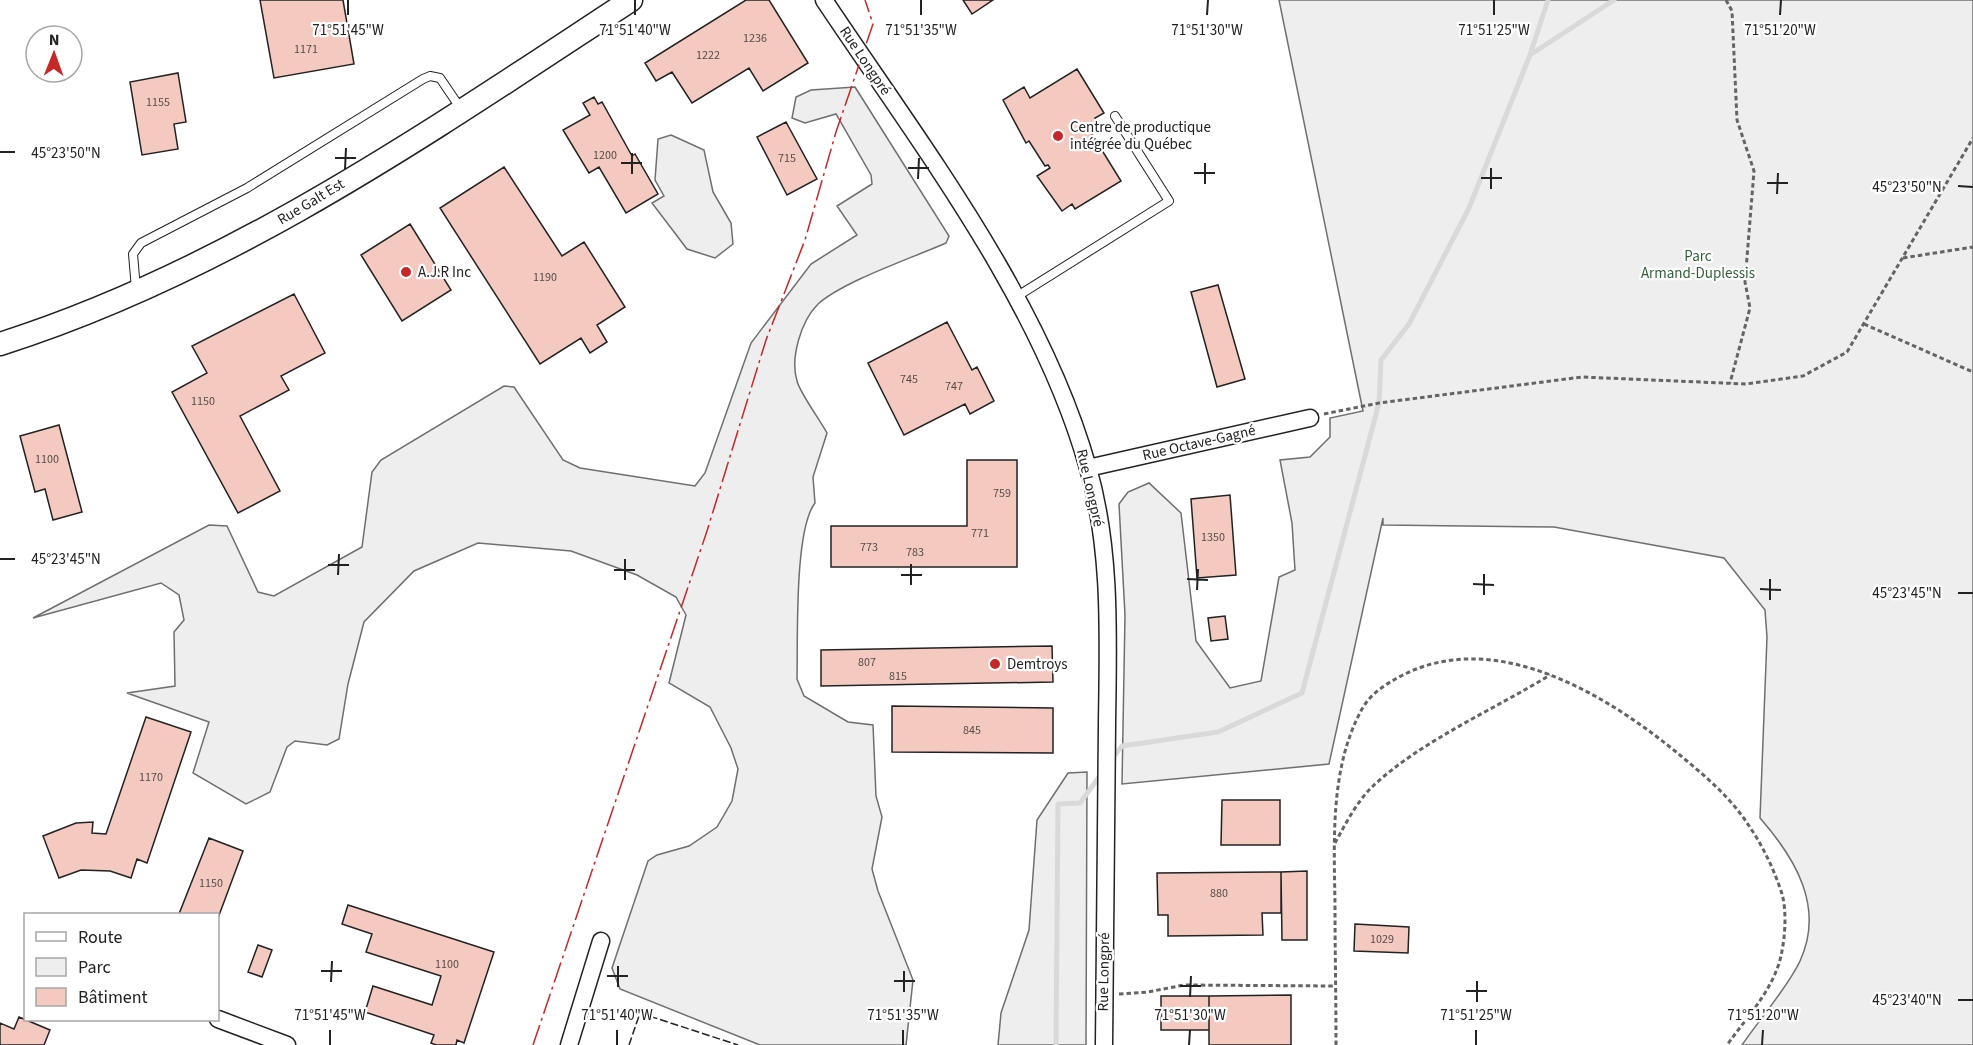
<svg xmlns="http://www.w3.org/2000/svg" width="1973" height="1045" font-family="'Source Sans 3',sans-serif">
<rect width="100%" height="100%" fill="#fff"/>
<path fill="#eee" stroke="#6f6f6f" stroke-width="1.5" d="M1279,0h694v1045h-231c17,-25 46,-58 58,-84 25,-54 -5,-103 -40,-143l7,-181 -2,-27 -41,-52 -170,-31 -171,-2v-7l-54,246 -207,20 3,-169 -6,-111 9,-12 21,-9 32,30 15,128 34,47 31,-7 18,-104 16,-7 -3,-47 -12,-63 30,-3 20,-20v-19l33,-7z
M855,87l94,149 -3,7c-34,15 -102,38 -128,61 -17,17 -28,54 -21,77 3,12 23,39 30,52l-14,44 2,26c-21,27 -17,138 -18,176l7,17 44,26 25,3 3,71 6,21 -10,52 6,22 35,89 -7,65h-146l-140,-56 -8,-21 36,-107 9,-6 32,-9 28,-19 15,-26 6,-32 -7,-21 -21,-41 -41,-24 17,-68 -10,-18 -39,-22 -66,-24 -93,-8 -64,28 -50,51 -16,62 -9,55 -12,6 -32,-4 -8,6 -17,45 -24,12 -53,-31 16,-51 -82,-29 48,-7 -1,-54 10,-12 -5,-25 -18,-12 -128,35 176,-93 18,1 31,66 16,4 88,-49 10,-75 9,-12 123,-74 10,1 49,73 17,8 115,18 10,-13 46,-130 60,-79 46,-29 -20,-29 35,-22 -1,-9 -35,-61 -31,9 -13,-5 4,-21 15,-7z
M671,135l33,15 9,42 18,31 2,21 -18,14 -28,-9 -35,-46 12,-7 -9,-16 3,-41z
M1087,772l-1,273h-88l3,-32 28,-83 8,-110 31,-47z"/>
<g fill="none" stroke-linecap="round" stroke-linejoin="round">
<path stroke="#d9d9d9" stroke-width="5" d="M1530,55l84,-55
M1111,760l11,-14 96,-14 84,-39 77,-290 2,-43 28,-36 60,-116 61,-153 18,-55
M1056,1045l2,-241 22,-1 22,-30"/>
</g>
<path fill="#f3c9c0" stroke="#222" stroke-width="1.5" d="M260,0h83l11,64 -80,14z
M746,0h23l39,63 -45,28 -14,-23 -57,35 -20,-31 -16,9 -11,-18z
M963,0h30l-21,14z
M1077,69l27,44 -9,5 4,8 -9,5 31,50 -46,28 -3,-5 -10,7 -25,-35 13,-8 -2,-3 -3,1 -16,-25 -3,2 -23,-43 21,-13 6,11z
M178,73l8,49 -12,2 4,25 -36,6 -12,-73z
M594,97l4,7 4,-2 30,54 3,-2 23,40 -32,19 -27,-46 -10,6 -26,-43 27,-15 -7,-12z
M786,122l31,57 -30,16 -30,-58z
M504,167l58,89 22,-14 41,65 -28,18 10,17 -17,11 -9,-15 -41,26 -100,-156z
M410,224l41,66 -49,31 -41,-66z
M1218,285l27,94 -28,8 -26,-95z
M294,294l31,59 -44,23 8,14 -49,26 40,75 -42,22 -66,-121 35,-19 -15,-27z
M947,322l25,48 5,-3 17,34 -24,13 -5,-10 -61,31 -36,-72z
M59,425l23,87 -29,8 -8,-31 -10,3 -15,-56z
M967,460h50v107h-186v-41h136z
M1230,495l6,80 -39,3 -6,-79z
M1225,616l3,23 -17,2 -3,-23z
M1052,646l1,36 -232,4v-36z
M892,706l161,2v45l-161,-1z
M146,717l45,15 -44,131 -10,-4 -6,19 -21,-7 -29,-1 -22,8 -16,-42 33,-13 17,-1 -1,11 14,1z
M1222,800h58v45h-59z
M209,838l34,13 -25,67v-4h-39z
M1307,871v69h-25l-1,-68z
M1281,872v41h-19l1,22 -95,1v-21h-10l-1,-42z
M348,905l146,47 -30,91 -7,-3 -1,5h-20l-5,-2 3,-8 -69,-23 8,-26 59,19 9,-29 -75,-24 6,-18 -30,-10z
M1355,924l54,3 -1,26 -54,-2z
M258,945l14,5 -10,27 -14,-5z
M1291,995v50h-82v-49z
M1161,996h48v34h-48z
M19,1017l31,13 -6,15h-44v-22l14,6z"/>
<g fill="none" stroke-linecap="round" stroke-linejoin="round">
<defs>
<path id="lane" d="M136,289l-3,-35 8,-11 106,-55 176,-109 7,-3 10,2 21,31
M1016,297l153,-96 -54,-85"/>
<path id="street" d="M824,0c96,144 217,300 264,468 24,83 20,171 19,257 -1,106 -3,213 -3,320
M1088,468l222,-50
M218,1019l69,26
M569,1045l32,-104"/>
<path id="secondary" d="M0,344c230,-73 431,-213 631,-344"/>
</defs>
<use href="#lane" stroke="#222" stroke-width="10"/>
<use href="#street" stroke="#222" stroke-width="19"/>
<use href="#secondary" stroke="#222" stroke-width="25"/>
<path stroke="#646464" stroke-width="3" stroke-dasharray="4.5 3" stroke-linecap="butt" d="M1726,0l6,11 5,109 17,51 -9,111 5,26 -20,75
M1903,258l70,-11
M1864,324l109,48
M1324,414l55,-11 203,-26 164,7 57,-8 44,-24 126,-214
M1335,843c11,-20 22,-42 39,-58 49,-45 119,-75 176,-110
M1119,994l29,-2 36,-7 151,1
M1336,1045c0,-47 -1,-94 -1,-141 -1,-65 -5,-137 27,-195 9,-16 24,-25 39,-33 95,-50 208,20 280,80 24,20 49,41 66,67 15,21 27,46 35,71 5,18 3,44 -1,62 -8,34 -34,61 -54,89"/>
<use href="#lane" stroke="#fff" stroke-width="8"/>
<use href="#street" stroke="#fff" stroke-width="16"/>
<use href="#secondary" stroke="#fff" stroke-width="22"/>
<path stroke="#222" stroke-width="1.5" stroke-dasharray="8 3" stroke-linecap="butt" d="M629,1045l11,-32 98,32"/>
<path stroke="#c62828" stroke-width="1.5" stroke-dasharray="21 4.5 3 4.5" stroke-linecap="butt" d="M533,1045l174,-514 59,-191 39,-100 31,-108 37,-108 -8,-24"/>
</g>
<path fill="none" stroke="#222" stroke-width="2" d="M348,15v-15M635,15v-15M921,15v-15M1207,15l1,-15M1494,15v-15M1780,15l1,-15M0,152h15M335,158h21M621,163h21M908,168h21M345,169l1,-21M1194,173h21M632,174v-21M1481,178h21M918,179l1,-21M1767,183h21M1205,184v-21M1958,186l15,1M1491,189v-21M1777,194l1,-21M0,559h15M328,565h21M614,570h21M338,575l1,-21M901,575h21M1187,579l21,1M625,580v-21M1473,584l21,1M911,585v-21M1760,589l21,1M1197,590l1,-21M1958,593h15M1484,595v-21M1770,600v-21M321,971h21M607,976h21M894,981h21M331,982l1,-21M1180,986h21M618,987v-21M1466,991h21M904,992v-21M1190,997l1,-21M1958,1000h15M1477,1002v-21M330,1045v-15M617,1045v-15M903,1045v-15M1189,1045l1,-15M1476,1045v-15M1762,1045l1,-15"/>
<g fill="#c62828" stroke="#fff" stroke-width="2">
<circle cx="1058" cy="136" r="6"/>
<circle cx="406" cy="272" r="6"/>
<circle cx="995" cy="664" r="6"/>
</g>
<g text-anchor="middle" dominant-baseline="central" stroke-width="4.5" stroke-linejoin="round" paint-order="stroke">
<g font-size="12" fill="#564c4a">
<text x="755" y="38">1236</text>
<text x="306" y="49">1171</text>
<text x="708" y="55">1222</text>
<text x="158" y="102">1155</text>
<text x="605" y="155">1200</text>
<text x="787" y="158">715</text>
<text x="545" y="277">1190</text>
<text x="909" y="379">745</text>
<text x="954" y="386">747</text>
<text x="203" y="401">1150</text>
<text x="47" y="459">1100</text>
<text x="1002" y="493">759</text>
<text x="980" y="533">771</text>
<text x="1213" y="537">1350</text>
<text x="869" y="547">773</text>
<text x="915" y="552">783</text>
<text x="867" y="662">807</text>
<text x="898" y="676">815</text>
<text x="972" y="730">845</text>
<text x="151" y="777">1170</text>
<text x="211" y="883">1150</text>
<text x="1219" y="893">880</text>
<text x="1382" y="939">1029</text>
<text x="447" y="964">1100</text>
</g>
<g font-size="15" fill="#222" stroke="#fff">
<text transform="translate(865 61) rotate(56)">Rue Longpré</text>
<text transform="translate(311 202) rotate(-31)">Rue Galt Est</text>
<text transform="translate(1199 443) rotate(-13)">Rue Octave-Gagné</text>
<text transform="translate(1090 488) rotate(77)">Rue Longpré</text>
<text transform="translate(1104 972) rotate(-89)">Rue Longpré</text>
</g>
<g font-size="15" fill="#222" stroke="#fff" text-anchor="start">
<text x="1070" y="127">Centre de productique<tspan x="1070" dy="17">intégrée du Québec</tspan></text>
<text x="418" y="272">A.J.R Inc</text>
<text x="1007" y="664">Demtroys</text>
</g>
<g font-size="15" fill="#2f5e38" stroke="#fff">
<text x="1698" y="256">Parc<tspan x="1698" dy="17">Armand-Duplessis</tspan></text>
</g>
</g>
<g font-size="15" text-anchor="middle" fill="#222" stroke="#fff" stroke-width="4.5" stroke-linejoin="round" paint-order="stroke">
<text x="348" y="35">71°51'45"W</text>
<text x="635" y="35">71°51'40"W</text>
<text x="921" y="35">71°51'35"W</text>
<text x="1207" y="35">71°51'30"W</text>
<text x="1494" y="35">71°51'25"W</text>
<text x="1780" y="35">71°51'20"W</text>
<text x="66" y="158">45°23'50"N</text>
<text x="1907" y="192">45°23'50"N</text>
<text x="66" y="564">45°23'45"N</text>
<text x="1907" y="598">45°23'45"N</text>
<text x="1907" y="1005">45°23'40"N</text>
<text x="330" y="1020">71°51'45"W</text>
<text x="617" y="1020">71°51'40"W</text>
<text x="903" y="1020">71°51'35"W</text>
<text x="1190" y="1020">71°51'30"W</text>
<text x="1476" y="1020">71°51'25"W</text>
<text x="1763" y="1020">71°51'20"W</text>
</g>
<rect x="24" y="913" width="195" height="108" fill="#ffffff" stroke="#a7a7a7" stroke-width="1.5"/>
<rect x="36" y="932" width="30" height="9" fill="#ffffff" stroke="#a7a7a7" stroke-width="1.5"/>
<text x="78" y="943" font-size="18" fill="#222222">Route</text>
<rect x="36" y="958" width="30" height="18" fill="#eeeeee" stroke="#a7a7a7" stroke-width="1.5"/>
<text x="78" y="973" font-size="18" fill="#222222">Parc</text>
<rect x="36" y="988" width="30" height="18" fill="#f3c9c0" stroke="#a7a7a7" stroke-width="1.5"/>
<text x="78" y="1003" font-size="18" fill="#222222">Bâtiment</text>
<g transform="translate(54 54) rotate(1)"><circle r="28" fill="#ffffff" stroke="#a7a7a7" stroke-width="1.5"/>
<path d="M0-4.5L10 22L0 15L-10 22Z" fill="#c62828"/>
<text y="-9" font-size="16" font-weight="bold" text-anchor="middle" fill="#222222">N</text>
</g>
</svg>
